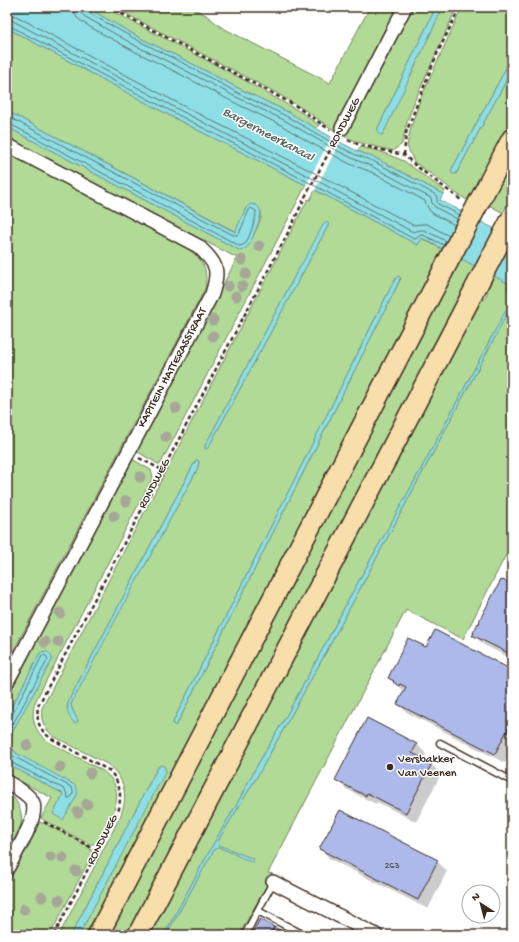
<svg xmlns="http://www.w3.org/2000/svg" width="519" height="942" font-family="'Gochi Hand',sans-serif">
<rect width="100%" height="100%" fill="#fff"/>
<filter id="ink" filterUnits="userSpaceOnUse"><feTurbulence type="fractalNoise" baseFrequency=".025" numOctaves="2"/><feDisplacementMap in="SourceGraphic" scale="8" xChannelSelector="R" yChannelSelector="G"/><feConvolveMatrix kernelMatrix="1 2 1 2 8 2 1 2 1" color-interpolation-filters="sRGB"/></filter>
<g filter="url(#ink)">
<path fill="#b1da97" stroke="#76825a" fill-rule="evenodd" d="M86,7h18l133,69 65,37 17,12 -3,4 -28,-17 -48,-23 -59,-31 -41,-20z
M113,7h77l16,8 15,12 109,56 40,-76h29l-64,124 -30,-21 -32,-19z
M413,7h23l-58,121 4,7 61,-128h14l-42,93 -8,22 -5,22 -9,7 -32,-8 -18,-7z
M462,7h50v50l-61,114 5,3 1,-2 55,-102v52l-36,68 -6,5 -3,5 -13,-8 -8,-7 -32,-23 -7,-16 4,-19 9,-27z
M7,28l175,94 124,63 -146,280 -24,-14 101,-193 -230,-121v-10l234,124 7,-5 2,-3c3,-7 13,-25 11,-31 -1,-3 -5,-6 -7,-7l-8,3 -10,24 -229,-121z
M360,147l19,4 25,10 41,30 -2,3 -68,-36 -18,-7z
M7,153l181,96c16,11 20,21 17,40l-198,374z
M512,160v36l-9,17 -14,-8z
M315,190l103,55 3,-7 21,11 -8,17 -346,669h-9l86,-164 -1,-5 -1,-1 -5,2 -6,11 -81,157h-12l61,-118c9,-21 5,-39 -13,-53l-54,-28c-9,-8 -13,-16 -11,-28l266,-509 2,1zM329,224l-121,224 -3,-2 93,-176zM401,278l-168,334 -56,112h-4l1,-4 217,-433zM196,460l3,2 -2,8 -90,164 -36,70 1,5 6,12 -11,-13 3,-10 88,-167z
M461,258l14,8 -8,16 1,1 -340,652h-20l306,-586 37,-75 1,1z
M494,276l16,8 -3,4 5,3v252l-49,96 -57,-29 -138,263 5,1 -34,61h-73l48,-85 5,-3 32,14 2,-2 -34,-14 -1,-1 1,-5 39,-64 67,-121 170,-317 -3,-1 -72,135 -69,124 -31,59 -31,57 -35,60 -17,33 -22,37 -51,94h-16l331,-637 5,2 4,-8 -1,-1z
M132,459l19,11 2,7 -116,221c-8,17 -3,35 12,44l54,29c28,20 6,51 -6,73h-8l-44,-23 -4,-3 11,-20 -45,-24v-10l55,29 1,2 -10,19 24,-19 -61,-42 -6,-8 1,-8 29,-84 -33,63v-21z
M7,791c10,8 18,23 13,36 -3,9 -9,17 -13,25z
M39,822l7,2 42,22 5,7 -43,82h-43v-52z"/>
<path fill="#8edfe5" stroke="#6d9795" d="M7,7h79l54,31 41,20 59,31 48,23 52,30 17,9 18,7 68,36 -3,6 72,38v53l-5,-2 2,-5 -87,-46 -4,7 -112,-60 -124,-63 -175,-94z
M436,7h7l-59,125 -2,3h-2l-2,-2v-5z
M512,57v13l-55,102 -2,2h-3l-1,-3z
M7,111l228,121 11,-24 4,-4c17,1 9,16 6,25 -2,5 -4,11 -7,16 -2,3 -5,4 -8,6l-234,-124z
M326,222l3,2 -1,2 -120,222 -3,1v-3l93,-176 9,-15 17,-32z
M398,276l2,1v2l-7,15 -160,318 -56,112 -2,2 -2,-2 1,-4 31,-62 186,-371 5,-9z
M506,310h2v1l-13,26 -170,317 -67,121 -39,64 -1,5 1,1 34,14v2l-2,1 -32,-15 -5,3 -48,85h-2l51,-94 22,-37 17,-33 35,-60 31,-57 31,-59 69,-124z
M196,460h2l1,2 -2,8 -73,134 -53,100 1,5 6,12 -2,2h-2c-7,-8 -8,-16 -4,-25l88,-167z
M44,651c5,1 8,3 8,9l-41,74c-2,7 -1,14 5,19l57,31c3,2 5,6 4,11l-14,25 -10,-6 10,-19 -1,-2 -55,-29v-48l33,-63z
M162,765l2,1 2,5 -87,164h-8l81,-157 6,-11z"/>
<path fill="#fff" d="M332,136l9,4 -27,52 -9,-5z"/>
<path fill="#0003" d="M512,586v73l-28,-14 -10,-10z
M426,648l86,23v78l-7,14 -97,-50 -10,-9 6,-12 -15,-14z
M417,744l9,10 -3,6 8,4 10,10 -25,48 -39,-20 -1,2 -30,-15 -9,-9z
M321,849l116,12 10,10 -19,38 -98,-50z"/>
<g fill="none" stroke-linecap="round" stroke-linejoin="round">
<path stroke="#5c726e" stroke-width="1" d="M74,7v5l3,6 13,9 44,24 40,20 59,31 48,23 28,17 41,22 19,7 36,19 20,11 3,7 4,5 23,12
M80,7l1,6 3,3 52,30 41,20 59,31 48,23 52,30 18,9 17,7 60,32 1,5 3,4 22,12
M85,7v3l2,2 52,29 40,20 59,32 48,23 52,30 18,9 17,6 63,34c2,2 0,6 2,9l22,11
M7,14l9,2 173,93 124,63 100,53 8,-1h6l22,12
M7,20l6,1 174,93 123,63 103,55 7,-2h4l22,11
M7,25l3,1 174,92 124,64 106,57 3,-1 3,-3h3l21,10
M7,116l226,119h3l3,-1 10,-24 2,-2 5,3c1,6 -7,26 -10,32 -3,2 -3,2 -6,3l-230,-122h-3
M7,717h3l2,-2 30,-59 2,-1 2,1 2,3 -41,76
M7,747l3,6 3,3 58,31 2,3v3l-3,5h-2l-2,-6 -2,-3 -54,-27 -3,-1"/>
</g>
<path fill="#adb9ea" stroke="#3b2a1e" d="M501,580l1,1 1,-1 9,5v70l-38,-19h-2l2,-3h-1l5,-10 1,1 1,-5z
M435,630l77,40v51l-17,33 -98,-50 9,-17 -6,-3 -1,2 -6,-4 1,-1 -6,-3 20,-40 18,9z
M367,718l50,26 -5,9 20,10 -26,50 -39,-20 -1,3 -31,-16z
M340,810l98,50 -20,40 -99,-51z
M260,919l14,8 -4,8h-19z
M274,927l15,8h-19z"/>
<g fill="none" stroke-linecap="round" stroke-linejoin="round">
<defs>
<path id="lane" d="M440,743l72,38
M258,911l46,24
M245,935l28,-53"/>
<path id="street" d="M342,128l63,-121
M7,145l191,101c19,18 22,23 14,48l-205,388
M7,782c7,4 21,12 25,19 9,14 -18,54 -25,68
M273,882l103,53"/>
<path id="primary" d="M480,200l32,-61
M98,935l345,-664
M138,935l338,-648"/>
</defs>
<use href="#lane" stroke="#3b2a1e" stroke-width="9"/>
<use href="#street" stroke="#3b2a1e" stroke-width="16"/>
<use href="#primary" stroke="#3b2a1e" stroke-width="23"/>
<path stroke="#3b2a1e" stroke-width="2.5" stroke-dasharray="4 3" stroke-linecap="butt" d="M109,7l148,78 39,21 34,24
M348,140l12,5 44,10 12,11 45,34
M404,155l2,-22 11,-29 20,-50 23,-47
M139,458l23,12
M44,822l54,29
M54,935l65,-126c2,-16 2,-24 -9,-38l-58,-32c-13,-9 -16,-18 -14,-33l254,-481 13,-28"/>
<use href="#lane" stroke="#fff" stroke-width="6"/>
<use href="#street" stroke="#fff" stroke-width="13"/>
<use href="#primary" stroke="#f8deab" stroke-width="20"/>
<defs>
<path id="primary-bridge" d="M443,271l37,-71
M476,287l36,-69"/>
</defs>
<use href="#primary-bridge" stroke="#3b2a1e" stroke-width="23" stroke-linecap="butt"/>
<path stroke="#3b2a1e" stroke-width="2.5" stroke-dasharray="4 3" stroke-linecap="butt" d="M305,197l37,-69"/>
<use href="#primary-bridge" stroke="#f8deab" stroke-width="20"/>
</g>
<g fill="#a6a797">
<circle cx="259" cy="246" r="5.5"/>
<circle cx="242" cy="260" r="5.5"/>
<circle cx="246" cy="274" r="5.5"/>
<circle cx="228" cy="286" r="5.5"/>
<circle cx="242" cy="286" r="5.5"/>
<circle cx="236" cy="296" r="5.5"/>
<circle cx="213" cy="320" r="5.5"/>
<circle cx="213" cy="336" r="5.5"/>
<circle cx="176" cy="408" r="5.5"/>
<circle cx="166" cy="437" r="5.5"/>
<circle cx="140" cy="477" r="5.5"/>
<circle cx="126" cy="501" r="5.5"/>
<circle cx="114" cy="516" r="5.5"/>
<circle cx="60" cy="613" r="5.5"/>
<circle cx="45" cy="642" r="5.5"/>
<circle cx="58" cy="642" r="5.5"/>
<circle cx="27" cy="745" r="5.5"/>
<circle cx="60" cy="767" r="5.5"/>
<circle cx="90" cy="773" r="5.5"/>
<circle cx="87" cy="804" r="5.5"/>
<circle cx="78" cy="812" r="5.5"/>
<circle cx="51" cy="857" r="5.5"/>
<circle cx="63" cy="858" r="5.5"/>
<circle cx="76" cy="871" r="5.5"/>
<circle cx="42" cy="897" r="5.5"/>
<circle cx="59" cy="900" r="5.5"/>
<circle cx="24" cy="909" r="5.5"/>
</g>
</g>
<circle fill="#3b2a1e" stroke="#fff" stroke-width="1.5" cx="390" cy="767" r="4"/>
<g text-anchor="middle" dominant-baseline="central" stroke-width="3" stroke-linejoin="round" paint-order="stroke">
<g font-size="10" fill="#584e51">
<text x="392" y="866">263</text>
</g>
<g font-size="12" fill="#3b2a1e" stroke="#fff">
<text transform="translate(345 123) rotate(-62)">RONDWEG</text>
<text transform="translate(173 368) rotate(-62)">KAPITEIN HATTERASSTRAAT</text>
<text transform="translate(155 484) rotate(-62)">RONDWEG</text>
<text transform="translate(103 840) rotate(-63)">RONDWEG</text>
</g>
<g font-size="12" fill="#3b2a1e" stroke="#fff" text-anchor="start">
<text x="398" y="760">Versbakker<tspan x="398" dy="14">Van Veenen</tspan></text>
</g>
<g font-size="13" font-style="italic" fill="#54605a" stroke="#fff">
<text transform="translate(268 135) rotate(28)">Bargermeerkanaal</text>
</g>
</g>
<rect width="519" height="942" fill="none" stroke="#fff" stroke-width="24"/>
<rect x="12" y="12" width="495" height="918" fill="none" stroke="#3b2a1e" stroke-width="1.5" filter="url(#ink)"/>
<g transform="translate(481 904) rotate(324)"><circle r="19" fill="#ffffff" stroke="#b1aaa5"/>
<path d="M0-3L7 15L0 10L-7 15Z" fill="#3b2a1e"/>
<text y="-6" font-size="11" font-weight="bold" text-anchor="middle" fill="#3b2a1e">N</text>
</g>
</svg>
